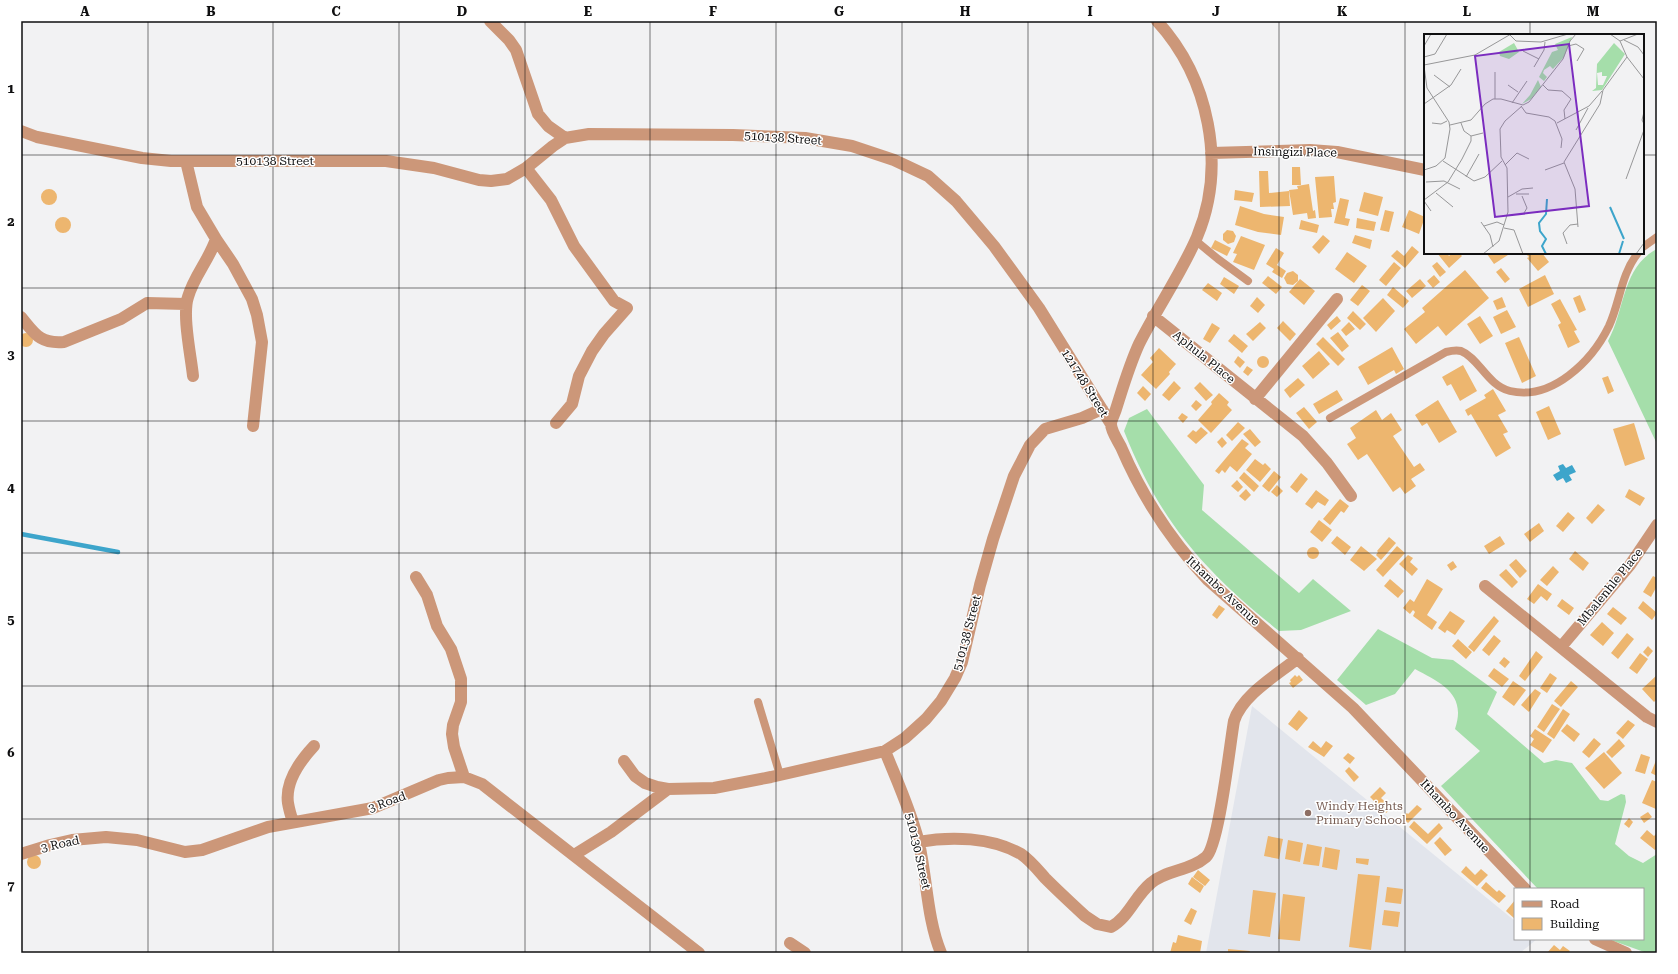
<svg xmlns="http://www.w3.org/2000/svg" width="1678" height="974" font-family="'Roboto Serif',serif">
<rect width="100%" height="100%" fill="#f2f2f3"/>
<path fill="#e2e5ec" d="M1252,706l263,215v18h22l-17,14h-314z"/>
<path fill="#a5deaa" d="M1657,249v195l-49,-103c17,-31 14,-74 49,-92z
M1147,409l57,76 -2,25 97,83 14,-14 38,32 -50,19 -22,1c-75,-60 -119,-109 -155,-200l5,-13z
M1378,629l54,29 21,2 44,32 -10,22 57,49 12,-3 16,3 28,37 8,1 13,-7 4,1 1,7 -11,42 14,12 14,7 14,-9v99h-10l-39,-14h35v-50h-105l-97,-103 39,-35 -25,-22c12,-35 -14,-46 -40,-60l-20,25 -29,11 -29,-25z"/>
<path fill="#3da5cb" d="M1563,464l3,4 6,-3 4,7 -7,3 3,5 -6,3 -3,-5 -6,3 -4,-6 7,-4 -2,-5z"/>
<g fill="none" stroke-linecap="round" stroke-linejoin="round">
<path stroke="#3da5cb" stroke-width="4.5" d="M21,534l97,18"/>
</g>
<path fill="#edb66f" d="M1292,167h8l1,18h-9z
M1259,171h9l1,22 20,-2 1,15 -30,1z
M1334,176l2,26 -3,1 1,6h-3l1,8 -13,1 -4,-41z
M1309,184l4,27 2,-1 1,8 -8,1 -1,-6 -14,2 -4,-25 9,-1 -1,-3z
M41 197a8 8 0 1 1 16 0a8 8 0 1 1-16 0Z
M1235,190l19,3 -2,9 -18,-2z
M1364,192l19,5 -5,19 -19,-5z
M1340,198l9,2 -4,18 5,1 -2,7 -14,-3z
M1240,206l24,8 20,3 -3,18 -23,-3 -23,-7z
M1385,210l9,2 -5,20 -9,-2z
M1409,210l16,7 -6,17 -17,-7z
M55 225a8 8 0 1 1 16 0a8 8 0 1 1-16 0Z
M1357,218l19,4 -2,9 -18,-3z
M1301,220l18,5 -2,8 -18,-4z
M1227,230l6,1 3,5 -2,6 -6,2 -5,-4v-6z
M1323,235l7,6 -11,13 -7,-7z
M1355,235l17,5 -2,9 -18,-6z
M1241,236l24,9 -11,25 -21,-8 4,-8 -4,-1z
M1215,240l16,8 -4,8 -16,-8z
M1412,246l7,6 -14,16 -14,-12 6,-6 7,6z
M1276,248l8,5 -7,12 9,6 -4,7 -10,-6 2,-3 -8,-5z
M1347,252l20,14 -13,17 -19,-14z
M1437,253h10l2,3 3,-3h7l3,3 -13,12z
M1489,253h22l-17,11 -7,-10z
M1525,253h17l7,9 -11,9 -11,-13 2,-1z
M1394,262l7,6 -15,18 -7,-6z
M1437,262l9,10 -6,5 -8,-11z
M1501,268l9,11 -5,4 -9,-11z
M1465,270l24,28 -43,38 -8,-10 -22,18 -12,-15 21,-17 -3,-4z
M1293,271l5,4v6l-5,4 -6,-1 -3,-6 3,-5z
M1434,275l6,7 -7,6 -6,-7z
M1545,275l9,19 -26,13 -9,-18z
M1268,276l14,11 -6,7 -14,-11z
M1224,277l15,9 -5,8 -14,-10z
M1300,279l15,12 -11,14 -15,-13z
M1420,279l6,7 -14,12 -6,-7z
M1208,283l14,10 -5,8 -15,-11z
M1362,285l8,6 -12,15 -8,-6z
M1393,287l16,14 -6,7 -16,-13z
M1580,295l6,15 -7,3 -6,-15z
M1257,297l8,8 -7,8 -8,-7z
M1502,297l4,10 -9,3 -4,-9z
M1383,298l12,13 -19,21 -13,-14z
M1560,299l17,31 -3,1 6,11 -12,6 -10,-23 3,-2 -10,-19z
M1507,310l9,17 -15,7 -8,-17z
M1353,311l13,13 -6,6 -13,-12z
M1337,316l4,5 -10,9 -4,-5z
M1480,316l13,20 -13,8 -13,-20z
M1283,321l13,13 -6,7 -13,-13z
M1260,322l6,6 -13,13 -7,-7z
M1349,322l6,7 -9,7 -5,-6z
M1212,323l8,5 -10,15 -7,-4z
M1338,332l11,14 -7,6 -12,-14z
M19 340a7 7 0 1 1 14 0a7 7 0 1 1-14 0Z
M1234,334l14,12 -6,7 -14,-12z
M1323,337l22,22 -7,7 -22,-22z
M1519,337l17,39 -14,7 -17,-40z
M1392,347l12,22 -8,5 -2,-4 -26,15 -10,-18z
M1159,348l17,16 -7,8 1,2 -14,15 -15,-14 12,-13 -3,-4z
M1319,351l11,13 -17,15 -11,-13z
M1238,356l7,6 -5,6 -6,-6z
M1257 362a6 6 0 1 1 12 0a6 6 0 1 1-12 0Z
M1463,365l14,26 -17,10 -9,-17 -4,2 -5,-9z
M1247,366l6,4 -5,6 -5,-4z
M1608,376l6,15 -6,3 -6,-16z
M1298,378l7,7 -15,13 -6,-8z
M1174,381l7,7 -12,13 -7,-6z
M1200,382l13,13 -7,6 -12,-13z
M1143,386l8,8 -6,7 -8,-8z
M1493,389l13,22 -8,4 10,17 -5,2 8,14 -15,9 -25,-43 -3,2 -3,-6 21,-12 -2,-3z
M1337,390l6,10 -24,14 -6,-10z
M1219,393l10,9 -2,3 5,5 -21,23 -13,-13 14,-16 -1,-2z
M1196,400l6,5 -6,6 -5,-5z
M1438,400l19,32 -18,11 -12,-20 -5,3 -7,-11z
M1549,406l12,28 -13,6 -12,-28z
M1304,407l13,15 -8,7 -13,-16z
M1376,410l6,10 9,-7 11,17 -9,6 21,31 6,-4 5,7 -14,9 5,7 -11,8 -5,-7 -7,5 -26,-38 -9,6 -11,-16 9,-6 -6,-10z
M1182,413l6,4 -5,6 -5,-5z
M1238,422l7,6 -13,13 -6,-6z
M1634,423l11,36 -20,7 -12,-37z
M1201,427l7,6 -12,11 -9,-8 6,-6 3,2z
M1250,429l11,13 -6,5 -12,-13z
M1222,437l5,6 -5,5 -5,-6z
M1242,439l7,5 -4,4 7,6 -15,18 -7,-6 -5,7 -3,-3 -3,4 -4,-3z
M1255,459l8,6 2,-2 6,6 -11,13 -14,-12z
M1274,471l7,6 -12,15 -7,-6z
M1244,472l15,14 -5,6 -15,-14z
M1301,473l7,6 -11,14 -7,-6z
M1237,480l6,7 -5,5 -7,-6z
M1277,485l6,6 -6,6 -6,-5z
M1246,489l5,6 -6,6 -6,-5z
M1629,489l16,9 -5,8 -15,-9z
M1316,490l13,10 -4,6 -7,-4 -6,7 -7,-5z
M1340,499l9,7 -5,7 -3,-2 -11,14 -7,-6z
M1598,504l7,6 -13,14 -6,-6z
M1568,512l7,6 -12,14 -7,-6z
M1319,520l13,10 -10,12 -12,-10z
M1539,523l5,8 -14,11 -6,-8z
M1337,536l14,11 -6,8 -14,-12z
M1500,536l5,8 -16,10 -5,-8z
M1389,537l7,6 -15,17 -5,-5 2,-3 -1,-1z
M1361,546l16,13 -13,12 -14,-11z
M1397,546l8,7 -22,24 -7,-7z
M1307 553a6 6 0 1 1 12 0a6 6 0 1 1-12 0Z
M1575,551l14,12 -6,8 -14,-12z
M1408,555l5,3 -3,4 8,7 -6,7 -13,-12z
M1516,559l11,12 -7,7 -11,-13z
M1453,561l4,6 -6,4 -4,-6z
M1553,566l6,6 -12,14 -7,-6z
M1506,569l12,13 -6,6 -13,-13z
M1653,576l4,2v8l-6,11 -8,-5z
M1390,579l14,12 -6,7 -14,-12z
M1427,579l16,10 -16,26 10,7 -5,8 -19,-14 2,-4 -2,-2 -3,4 -7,-6 7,-9 4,3z
M1538,584l14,10 -5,7 -6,-5 -7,8 -7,-5z
M1562,599l12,9 -5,7 -12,-9z
M1643,601l14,12 -5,7 -14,-12z
M1219,605l6,4 -8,10 -5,-4z
M1613,607l14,11 -6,7 -14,-11z
M1450,611l15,10 -10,14 -8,-5 -2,3 -7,-5z
M1494,616l5,5 -25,31 -6,-5z
M1602,622l12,11 -11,13 -13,-11z
M1627,633l7,6 -16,20 -7,-6z
M1494,635l7,6 -12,15 -7,-6z
M1458,639l14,13 -6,7 -14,-13z
M1648,646l5,5 -5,6 -5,-5z
M1536,651l7,6 -18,24 -6,-5z
M1640,653l8,6 -11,15 -8,-6z
M1504,657l6,5 -5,6 -6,-5z
M1494,668l15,11 -7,8 -14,-11z
M1550,673l7,5 -10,15 -7,-5z
M1295,675l2,2 2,-2 4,5 -10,8 -4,-5 2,-1 -1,-2z
M1657,675v24l-3,3 -12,-13z
M1513,681l13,9 -12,16 -12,-9z
M1571,681l7,6 -17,20 -7,-6z
M1535,689l6,4 -12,19 -8,-7z
M1552,704l8,5 -16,23 -7,-5z
M1563,709l7,5 -16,25 -7,-5z
M1299,710l9,8 -11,13 -9,-7z
M1628,720l7,5 -12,14 -7,-6z
M1567,724l13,10 -6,8 -13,-11z
M1535,729l17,11 -9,13 -13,-8 4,-6 -4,-3z
M1594,738l7,6 -12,14 -7,-6z
M1619,739l6,7 -13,12 -6,-6z
M1313,741l8,7 5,-7 7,5 -9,11 -16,-10z
M1604,752l18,21 -18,16 -19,-21z
M1348,753l7,5 -5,6 -7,-6z
M1641,754l9,3 -5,17 -10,-3z
M1657,758v18l-6,-3z
M1349,767l10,10 -5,5 -9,-11z
M1652,780l5,2 -1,27 -14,-6z
M1380,787l6,6 -5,5 11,10 -6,5 -16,-16z
M1417,805l5,4 -14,14 -6,-6 5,-4 1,1z
M1648,812l4,5 -8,6 -4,-6z
M1629,818l4,4 -4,6 -5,-4z
M1414,821l14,13 11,-11 4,5 -16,16 -18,-17z
M1647,830l7,6 3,-3v15l-2,2 -15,-12z
M1268,836l15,3 -4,20 -15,-3z
M1440,837l12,13 -7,6 -11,-13z
M1288,840l15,3 -3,19 -15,-3z
M1307,844l15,3 -3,19 -16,-2z
M1325,847l15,3 -3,20 -15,-3z
M27 862a7 7 0 1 1 14 0a7 7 0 1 1-14 0Z
M1356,858l13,1 -1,6 -12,-2z
M1466,866l9,9 6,-6 7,6 -11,11 -16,-14z
M1198,870l12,10 -5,6 -12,-9z
M1358,874l22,2 -9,74 -22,-3z
M1192,877l12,9 -4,7 -12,-9z
M1486,882l11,10 2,-2 7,6 -7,7 -18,-15z
M1387,887l16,2 -2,15 -16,-2z
M1253,890l23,3 -6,44 -22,-3z
M1283,894l22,3 -5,44 -22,-2z
M1515,900v19l-9,-8z
M1191,908l6,3 -6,14 -7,-4z
M1384,910l16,2 -2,15 -16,-2z
M1178,935l24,6 -2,12h-30l3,-11 3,1z
M1554,945l6,5 3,-4 7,5 -2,2h-21z
M1228,949l22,2 -1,2h-21z"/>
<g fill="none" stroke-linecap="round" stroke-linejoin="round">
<path stroke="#cc9779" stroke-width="8" d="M1195,240l23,19 30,22
M1643,247l14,-10
M1330,418l116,-66c4,-1 11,-2 15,-1 18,7 26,34 49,40 42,10 82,-30 99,-65 11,-24 12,-52 29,-73
M758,702l22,73"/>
<path stroke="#cc9779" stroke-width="12" d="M490,21l19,19 7,10 22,64 10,12 17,12
M1157,21c52,57 70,144 40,216 -16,37 -40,71 -58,107 -10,22 -16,43 -23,65 -1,4 -5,11 -5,15 0,7 7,17 10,23 21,49 50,94 87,133l145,128 172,181
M21,131l16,6 105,21 29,3h215l48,7 45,12 12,1 16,-2 19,-11 27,-22 12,-8 24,-4 144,1 72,3 47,8 42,14 34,16 28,25 38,45 45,62 72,116
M1211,153l99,-3 27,2 88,18
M186,161l11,46 19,32 17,25 19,35 5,16 5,27 -9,84
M526,168l25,32 23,46 40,55 13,7 -23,26 -12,17 -13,25 -7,28 -16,19
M1153,316l150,120 24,27 24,33
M21,317c14,17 19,27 43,25l57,-23 26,-16 39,1
M193,376c-2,-20 -11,-61 -5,-79 6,-21 21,-37 28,-58
M1255,399l82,-100
M416,577l11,18 10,31 14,23 10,30v23l-8,23 -1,9 2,13 10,30
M1485,586l162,131 10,5
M1561,647l69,-82 27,-40
M885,751c12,30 26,60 34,92 8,36 8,76 22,110
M624,761l11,15 10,7 12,4 11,2 46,-1 57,-11 114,-26 20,-13 21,-19 15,-18 14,-23 7,-16 18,-77 13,-46 21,-63 16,-31 15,-16 37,-11 20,-9
M293,822c-2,-6 -4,-13 -5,-19 -3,-21 12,-42 26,-57
M918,842c33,-6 73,-5 103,12 9,6 17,16 24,24 13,13 27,26 40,38l12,8 14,3c18,-10 24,-31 40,-44 15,-13 39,-12 55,-26 13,-11 24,-114 28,-136 8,-26 43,-46 64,-63
M21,854l29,-9 22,-5 34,-3 31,3 48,12 17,-2 66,-23 105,-19 66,-28 9,-2 16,-1 18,7 217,169
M574,855l37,-23 57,-43
M1595,939l31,14
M790,943l15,10"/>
</g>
<path fill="none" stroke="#0f0f10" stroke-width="1" stroke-opacity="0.55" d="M148,21v932M273,21v932M399,21v932M525,21v932M650,21v932M776,21v932M902,21v932M1028,21v932M1153,21v932M1279,21v932M1405,21v932M1530,21v14M21,155h1404M1643,155h14M1530,253v636M21,288h1636M21,421h1636M21,553h1636M21,686h1636M21,819h1636M1530,939v14"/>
<circle fill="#8d6e63" stroke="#fff" stroke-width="1.5" cx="1308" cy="813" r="4"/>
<g text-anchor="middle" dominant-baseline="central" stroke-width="3" stroke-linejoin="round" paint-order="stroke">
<g font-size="12" fill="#0f0f10" stroke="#fff">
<text transform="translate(783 138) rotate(4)">510138 Street</text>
<text transform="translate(1295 152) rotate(1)">Insingizi Place</text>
<text x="275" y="161">510138 Street</text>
<text transform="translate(1204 357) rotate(39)">Aphula Place</text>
<text transform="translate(1085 383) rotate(58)">121748 Street</text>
<text transform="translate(1610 587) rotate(-51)">Mbalenhle Place</text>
<text transform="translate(1223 591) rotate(43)">Ithambo Avenue</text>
<text transform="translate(967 633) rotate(-75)">510138 Street</text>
<text transform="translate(387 802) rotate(-20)">3 Road</text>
<text transform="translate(1455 816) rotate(47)">Ithambo Avenue</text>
<text transform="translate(60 844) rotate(-12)">3 Road</text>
<text transform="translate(918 851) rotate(77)">510130 Street</text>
</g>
<g font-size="12" fill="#785e54" stroke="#fff" text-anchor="start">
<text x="1316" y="806">Windy Heights<tspan x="1316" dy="14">Primary School</tspan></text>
</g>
</g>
<g transform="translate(1424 34)">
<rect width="220" height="220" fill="#f2f2f3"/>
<path d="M148,3l-8,20 -11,12 -3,-3 -6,4 -1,3 4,4 -3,4 -5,-4 13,-25 6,-2 -3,-6zM90,9l5,9 -10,7 -9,-3 -1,-4zM190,9l11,11 -23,36 -10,1 4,-3 1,-24zM178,38v4h5l-4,9h-5l-1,-12zM114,46l3,7 -10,12 -9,5 8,-9z" fill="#a5deaa" fill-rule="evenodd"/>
<path fill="none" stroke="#3da5cb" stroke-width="2" d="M186,173l14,32M122,220l-4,-8 4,-7 -6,-8 -1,-8 7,-9 1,-15M195,220l4,-13"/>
<path fill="none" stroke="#979798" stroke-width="1" d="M186,0l10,7 7,16 17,22M86,1l6,6 25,1 27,-8M200,6l14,7 6,8M196,7l18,-7M0,12l7,-12M144,12l8,-2 8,5 -7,12M99,17l16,8M0,23l11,-3 12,-20M0,31l51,-10 36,-21M0,32l3,22 22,34 1,7 -5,29 -9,8 -12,4M110,33l10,-17 1,-8M71,38v27M10,41l16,12M84,51l10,7M119,51l5,5 14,1 9,8 -7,11 1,9M88,69l15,-22M0,70l27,-19 10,-16M97,72l5,7 23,4 6,4 7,18 -1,9M220,78l-2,8 2,4M8,89l9,1 6,-3M37,89l3,8 7,5M133,89l32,-17 13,-15M26,91l21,-5 14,-16 8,-5h8l22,6 6,-3 34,-43 7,-18 6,-7M152,96l12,-22M47,102l12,-3M19,127l31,20 11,-4 17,-16M81,131l12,-12 12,6M121,136l19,-7M42,143l13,-23M202,145l18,-49M2,148l18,-1 16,8M12,159l17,14M92,160h13M98,162l5,12 -3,5M84,163l14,-8 11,-1M0,166l24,-18 14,-23 9,-18v-5M0,167l7,10M57,188l9,13 3,12M60,192l13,-4 7,3M154,193l-3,-38 -11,-27 36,-58 3,-14 24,-33M80,194l10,2 9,24M143,210l-4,-11 7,-8 8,-1M59,220l16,-13 9,-29 -1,-44 -6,-11 -1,-28 5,-8 17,-15M212,220l8,-11"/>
<path fill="#7b2cbf" fill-opacity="0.15" stroke="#7b2cbf" stroke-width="2" d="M145,10l20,162 -94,11 -20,-161z"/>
<rect width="220" height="220" fill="none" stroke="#0f0f10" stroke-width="2"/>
</g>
<rect width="1678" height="974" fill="none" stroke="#ffffff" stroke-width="44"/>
<rect x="1514" y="888" width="130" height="52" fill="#ffffff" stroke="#9f9f9f"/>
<rect x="1522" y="901" width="20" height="6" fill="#cc9779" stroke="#9f9f9f"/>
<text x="1550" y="908" font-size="12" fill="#0f0f10">Road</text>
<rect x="1522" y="918" width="20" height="12" fill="#edb66f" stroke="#9f9f9f"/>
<text x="1550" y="928" font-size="12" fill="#0f0f10">Building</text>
<rect x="22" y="22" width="1634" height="930" fill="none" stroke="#0f0f10" stroke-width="1.5"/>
<g font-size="13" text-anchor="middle" font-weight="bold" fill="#0f0f10">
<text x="85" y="16">A</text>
<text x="211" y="16">B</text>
<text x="336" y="16">C</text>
<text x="462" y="16">D</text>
<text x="588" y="16">E</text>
<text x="713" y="16">F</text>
<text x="839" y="16">G</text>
<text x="965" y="16">H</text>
<text x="1090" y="16">I</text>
<text x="1216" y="16">J</text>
<text x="1342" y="16">K</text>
<text x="1467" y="16">L</text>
<text x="1593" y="16">M</text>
<text x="11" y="93">1</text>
<text x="11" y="226">2</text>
<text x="11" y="359">3</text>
<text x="11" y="492">4</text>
<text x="11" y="624">5</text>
<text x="11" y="757">6</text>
<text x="11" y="890">7</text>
</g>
</svg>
